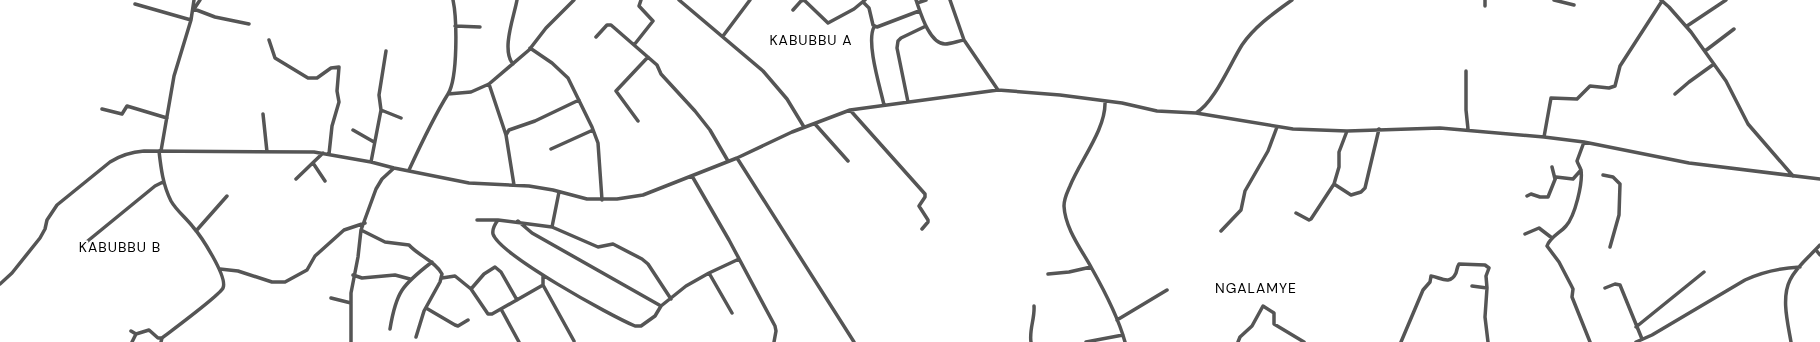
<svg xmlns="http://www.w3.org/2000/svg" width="1820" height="342" font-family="'DM Sans',sans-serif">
<rect width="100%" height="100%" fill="#fff"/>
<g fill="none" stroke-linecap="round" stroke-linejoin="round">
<path stroke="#555" stroke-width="3.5" d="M200,0l-6,9 21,8 34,7
M679,0l84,71 24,28 17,28
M916,0c4,11 13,44 29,44 6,0 13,-3 19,-4
M950,0l14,40 34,50
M1554,0l20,5
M1661,0l8,7 22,25 35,49 22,43 45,52
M863,2l6,6 4,17 4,2 42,-16
M917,3l9,-3
M135,4l56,16
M1485,6v-6
M793,10l8,-9 3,-1 24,23 26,-14 11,-9
M455,26l25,1
M1687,26l39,-26
M874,27c-8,15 6,60 10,78
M723,36l27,-36
M596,37l11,-12h4l46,40 4,9 34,37 15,19 18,31
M269,40l6,18 33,20h9l14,-10 8,-1 -8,1
M634,45l19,-24 -14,-15 2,-6
M530,48l22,15 16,15 24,49 6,16 4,57
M1705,51l29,-22
M513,64c-12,-14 1,-47 4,-64
M1466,71v39l2,19
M489,84l17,51 8,50
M448,94l23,-2 18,-8 40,-34 17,-22 28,-28
M1675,94l14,-12 25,-18
M908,102l-11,-54 1,-7 3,-3 25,-12
M1105,102c1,27 -25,59 -35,84 -3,7 -6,12 -6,20 1,22 17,43 27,61 13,23 27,49 34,75
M102,109l20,5 5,-8 40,12
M381,110l20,8
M850,110l75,84v3l-6,9 9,14v2l-6,7
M1196,113c18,-10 34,-49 46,-68 13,-19 32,-32 50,-45
M263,114l4,38
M638,121l-22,-30 32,-34
M815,124l33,37
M353,130l21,12
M1347,131l-8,21v15l-5,17 17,11 10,-3 4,-4 14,-59
M506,135l3,-5 26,-9 44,-21
M1544,137l7,-39 26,1 13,-13 19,2 6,-2 5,-20 42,-65
M1584,142l-7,19c1,3 3,6 4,9 2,13 -6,46 -15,56 -6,7 -16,11 -19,20l12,16 12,23 2,4 -1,8 18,45
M551,149l42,-19
M159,151c2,18 4,34 12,50 5,9 15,17 22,26 8,9 35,50 30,61 -3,7 -52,43 -61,50l-1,4
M161,151l13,-75 17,-56 3,-20
M329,154l3,-28 7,-24 -2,-11 2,-24
M737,158l117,184
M371,162l10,-52 -2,-15 7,-44
M313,163l12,18
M1552,167l3,12
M409,170c12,-26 24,-52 39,-76 10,-16 9,-75 5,-94
M1603,175l10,2 7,7 -1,31 -9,32
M692,176l37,64 46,86 1,5 -2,11
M296,179l27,-26
M1527,196l4,-2 9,3h8l8,-20 17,2 8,-9
M1296,213l13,7 2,-1 23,-35
M477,220h21l54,7 46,20 15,-3 29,15 6,5 23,35
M498,220c-3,4 -6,9 -5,14 7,21 118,82 142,92h6l14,-10 6,-10 25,-20 23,-13
M518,221l14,12 129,73
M552,227l7,-35
M361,230l24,12 24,3c10,11 26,16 33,29l-2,8 -16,29 -8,26
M196,231l31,-35
M1221,231l20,-21 4,-19 23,-40 9,-24
M1525,234l14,-6 13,10
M84,244l71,-58 8,-4
M1816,250l4,5
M220,269l18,2 34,11h13l22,-12 8,-14 29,-26 21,-7
M1048,274l21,-2 22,-5
M353,275l9,3 33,-3 15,4
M543,276v9l31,56
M442,278l13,-2 16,13 17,25h4l51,-29
M0,284l12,-11 28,-35 5,-9 2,-9 10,-15 53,-43c11,-7 21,-10 34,-11l170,1 57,10 23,6 75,15 60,3 24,4 34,9h30l26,-4 94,-37 55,-26 58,-22 148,-20 62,5 62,8 35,8 39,2 97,16 54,2 93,-3 104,9 40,5 105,21 131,16
M1472,286l15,2 -2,29 3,25
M1605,288l10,-4 5,1 22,54
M471,289l13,-15 11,-7 6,5 16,28
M331,298l20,5
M426,308l29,17 3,1 10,-6
M501,309l18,33
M732,313l-23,-40 30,-14
M1117,320l50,-30
M1636,327l68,-55
M390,329c6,-37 12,-44 42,-67
M131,331l5,3 13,-4 9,8h4
M132,342l4,-8
M351,342v-49l7,-36 3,-27 15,-41 6,-10 12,-11
M1031,342c-2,-12 4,-24 3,-36
M1086,342l37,-7
M1238,342l2,-5 12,-11 11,-20 11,7v11l30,18
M1401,342l22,-52 7,-8 1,-6c9,1 19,10 25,-3 1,-3 1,-6 3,-9l26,1 4,3 -3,8 1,12
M1636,342l16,-7 93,-55c17,-8 36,-12 55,-13
M1791,342c-3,-18 -10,-44 -1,-62 6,-13 20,-24 30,-35"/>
</g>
<g text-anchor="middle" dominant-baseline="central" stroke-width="3.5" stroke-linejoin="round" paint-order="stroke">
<g font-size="14" letter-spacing="1" fill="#000" stroke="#fff">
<text x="811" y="40">KABUBBU A</text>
<text x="120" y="247">KABUBBU B</text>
<text x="1256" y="288">NGALAMYE</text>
</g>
</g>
</svg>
